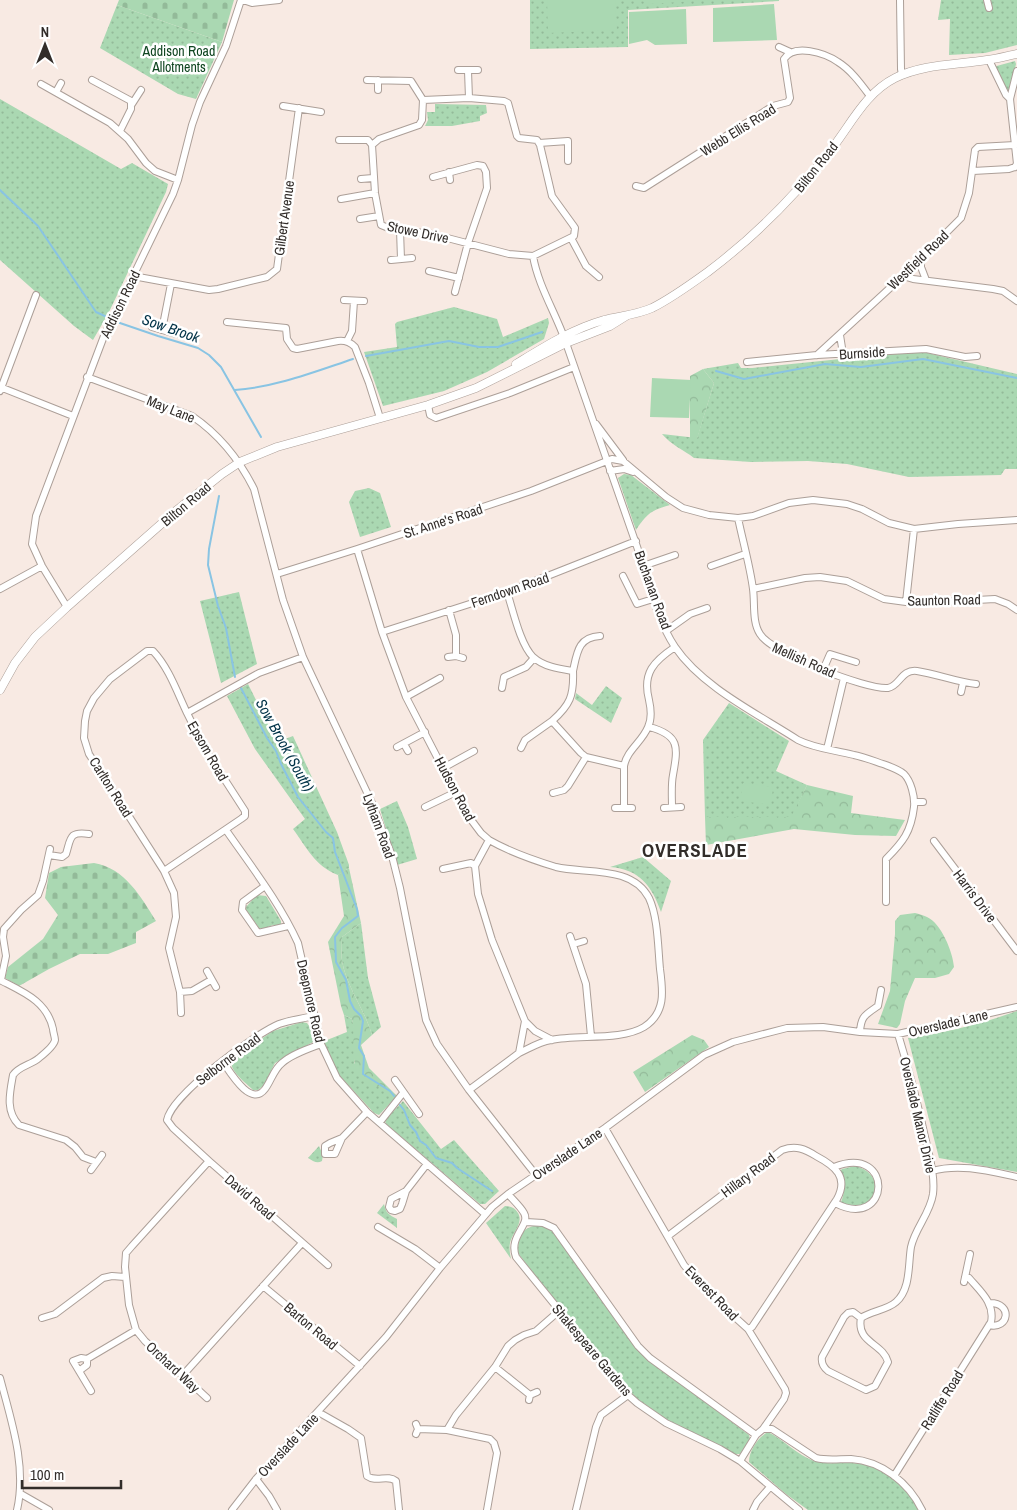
<svg xmlns="http://www.w3.org/2000/svg" width="1017" height="1510" font-family="'Archivo Narrow',sans-serif">
<defs>
<pattern id="green-dots" width="8" height="8" patternUnits="userSpaceOnUse" patternTransform="scale(1.25)"><rect width="8" height="8" fill="#aad8b2"/><path d="M2 2h.1M6 6h.1" fill="none" stroke="#93ba99" stroke-width="1.8" stroke-linecap="round"/></pattern>
<pattern id="forest-crowns" width="20" height="18" patternUnits="userSpaceOnUse" patternTransform="scale(1.25)"><rect width="20" height="18" fill="#aad8b2"/><path d="M2 6a3 3 0 1 1 6 0M12 15a3 3 0 1 1 6 0" fill="none" stroke="#93ba99"/></pattern>
<pattern id="cemetery-stones" width="16" height="16" patternUnits="userSpaceOnUse" patternTransform="scale(1.25)"><rect width="16" height="16" fill="#aad8b2"/><path d="M2 7V4a2 2 0 0 1 4 0v3zM10 15v-3a2 2 0 0 1 4 0v3z" fill="#93ba99"/></pattern>
</defs>
<rect width="100%" height="100%" fill="#f8eae3"/>
<path fill="url(#green-dots)" d="M530,0h249v1l-151,9v37l-98,2z
M941,0h76v45l-32,8 -36,2 1,-36 -12,1z
M117,5l105,37 -26,57 -18,-5 -78,-46z
M1015,61l1,3 -6,26h-2l-5,-4 -10,-19z
M0,99l121,70 11,-6 36,21 -2,8 -57,120 -16,28 -19,-14 -74,-66z
M435,104l51,1 1,8 -7,3v5l-28,5h-27l3,-6 -1,-8h8z
M454,307l43,12 6,18 45,-19 1,5 -5,16 -57,33 -43,19 -61,15 -19,-54 33,-5 -2,-23 2,-2z
M919,351l98,23v95h-12l-4,6 -92,2 -62,-13 -39,-3 -57,1 -57,-4c-10,-8 -23,-13 -32,-24l35,4 17,-55 -11,-14 35,-6 3,5h11z
M624,474l7,1 39,30c-18,5 -23,8 -34,25l-18,-52z
M369,488l11,5 11,34 -31,10 -11,-35 6,-11z
M239,592l18,72 -36,19 -21,-82z
M248,684l29,58 16,-6 44,96 12,33v3l-11,7c-23,-9 -31,-27 -45,-46l12,-10 -50,-70 -28,-53z
M606,686l16,12 -11,25 -36,-24 1,-6 16,12z
M729,703l60,38 -13,30 31,14 -15,32h-87l-2,-77z
M397,801l11,26 9,32 -20,6 -17,-56z
M643,857l28,24 -10,31c-9,-26 -22,-43 -51,-45z
M257,895l9,1 15,25v3l-3,2 -5,-1 -10,4 -4,-1 -14,-20z
M361,923l7,55 13,49 -9,8c-7,-25 -25,-47 -30,-74 -1,-7 0,-16 0,-24z
M1017,1011v161l-78,-14 -31,-120c37,-5 73,-14 109,-27z
M344,1015l8,4 2,9v35l43,33 -18,19 -5,-2 -35,-38 -17,-33 25,-10z
M302,1022l5,1c4,5 7,12 6,19l-38,21 -11,22 -6,5h-5c-8,-8 -24,-19 -22,-31l42,-28z
M403,1101l38,48 13,-9 45,51 -14,13h-5l-94,-80 -1,-4z
M319,1146l4,9 -1,6c-5,3 -9,0 -14,-3z
M855,1166c33,8 22,44 -3,41 -4,-1 -8,-3 -11,-5 4,-10 5,-22 -1,-31l2,-2z
M384,1204c2,9 5,11 13,15v9l-20,-15z
M505,1206c6,0 10,2 13,7 6,10 -6,20 -8,30 -1,6 0,11 1,16l-25,-36z
M541,1225l6,2 7,5 65,93 22,28 108,82 1,4 -10,15h-8l-66,-35 -30,-21 -75,-89 -43,-56c0,-17 4,-27 23,-28z
M768,1432c16,8 29,23 46,29 12,4 26,1 38,2 28,1 55,22 66,47h-110l-22,-16 -37,-32c0,-11 9,-25 19,-30z"/>
<path fill="url(#forest-crowns)" d="M703,369l11,14 -17,56 -7,-1v-62z
M807,785l46,11 -2,17 54,7 -9,16 -41,-1 -61,-6 -88,16 -1,-28h86z
M349,868l12,55 -19,14c0,8 -1,17 0,24 5,27 23,49 30,74l-11,10 8,23 28,28c-8,-5 -30,-13 -36,-18 -12,-12 -5,-43 -9,-59l-8,-4 -3,-9 -13,-64 16,-26 -6,-41z
M915,913c4,1 8,2 12,4 14,6 26,35 27,50l-5,7 -14,4h-20l-10,23 -5,23 -3,4 -19,-4 12,-33 5,-57v-13l5,-6z
M692,1035l12,5 5,7 -64,45 -12,-20z"/>
<path fill="url(#cemetery-stones)" d="M119,0h115l-12,42 -105,-37z
M94,863c31,5 47,34 62,58l-20,11v11l-28,11h-28l-31,15 -30,17 -14,-8 3,-11 35,-28 15,-24 -13,-17 4,-25 12,-6z"/>
<path fill="#aad8b2" d="M547,0h68l2,30 -69,3z
M640,0h70l-61,4z
M774,4l3,36 -64,2v-34z
M686,9l1,35 -32,1 -8,-5 -18,4v-32z
M652,378l39,2 -2,38 -39,-1z
M743,783l30,4 -2,18 -31,-4z"/>
<g fill="none" stroke-linecap="round" stroke-linejoin="round">
<path stroke="#89c4e3" stroke-width="2" d="M0,190l38,36 58,86 11,5
M117,322l41,14 40,12 11,7 12,12 40,70
M366,356l83,-15 30,6h19l44,-15
M716,371l28,8 81,-15 36,3 62,-8 94,19
M235,390c41,-3 79,-18 118,-31
M219,496l-10,53 -1,16 10,41 8,22 9,49
M241,688l26,50 9,13 5,13 17,33 28,35 7,6 2,14 22,57 1,7 -16,12 -7,9 1,25 10,18 4,21 4,8 7,7 2,5 -4,27 5,8 -1,18 27,17 4,5
M400,1105l4,5 6,15 6,7 4,9 6,4 10,13 16,5 5,5 35,23"/>
<defs>
<path id="minor" d="M243,0l9,3 27,-3
M900,0l1,69 1,6
M987,0l2,8
M779,47l11,5
M989,60l17,35 4,4
M458,70h20
M468,71l1,27
M92,80l39,21v8l-11,22
M367,80l44,1 12,19
M378,80v10
M41,84l69,39 18,16 18,24 9,8 23,9
M56,92l5,-9
M469,98l35,3 4,2 9,33 2,2 18,2 3,5 12,51 21,29 2,3 -1,8 -41,20 -24,-2 -77,-20 -41,-5 -10,-4 -6,-32 -3,-48 7,-6 40,-14 3,-5 1,-20z
M132,104l9,-14
M283,106l38,6
M339,140h29l4,5
M539,143l29,-2v20
M1015,167l2,-3 -7,-65 7,-28
M973,171l36,-2 6,-2
M449,172l1,8
M433,177l44,-12 6,1 3,6 1,16 -19,55 -13,49
M361,179l12,-1
M636,186l8,2 129,-82 15,-4 2,-4 -6,-39c10,-16 41,-6 54,3 13,8 23,22 32,34
M341,199l34,-6
M360,219l19,-3
M400,230l1,29
M571,238l15,28 13,11
M533,256c5,29 22,56 32,84 23,67 47,134 70,201 13,35 19,74 40,106 27,40 83,67 123,93 18,9 37,10 56,15 10,2 20,6 29,9 8,3 15,5 21,10 7,7 11,23 10,33 -3,25 -11,35 -28,52v43
M921,258v9l5,13
M391,260l21,-2
M429,271l30,7
M133,276l76,14 9,-1 49,-12 10,-8 22,-161
M903,276l10,3 80,10 10,2 14,10
M344,300l20,1
M227,322l59,6 1,11 6,9 4,1 41,-8c7,-1 12,1 17,6l14,36 11,35
M152,327l24,7
M162,330l9,-46
M840,335l3,19
M347,341l5,-10 2,-30
M817,355l86,-79 58,-58 8,-25 6,-43 3,-3 37,-2
M747,362l70,-7 109,-6 39,8 12,-1
M87,377l105,39c28,19 47,43 62,73l29,111 20,57 69,146 20,53 8,32 26,132 11,24 32,46 67,85
M0,387l73,29
M0,391l36,-96
M428,405l2,10 6,3 74,-25 64,-26
M596,424l27,36
M610,471l14,-2 9,3
M738,518c5,24 12,48 15,71 2,15 -1,33 7,45 11,19 107,56 128,54 12,-2 13,-19 29,-17 20,3 39,11 59,13
M357,549l25,83 24,65 60,116 15,20 8,7 -14,26 3,28 14,46 33,81 -6,32 -50,37
M643,566l32,-11
M711,566l34,-12
M277,574l80,-25 174,-58 81,-32 11,2 43,36 17,11 26,7 29,3 15,-2 36,-13 24,-3 34,4 15,5 27,14 25,6 44,-5 59,-4
M623,576l14,28 16,-5
M0,589l42,-23
M753,589l52,-11 15,-1 27,4 37,18 22,3 16,1 73,-4 13,5 9,6
M507,592c6,18 13,52 26,65 11,10 27,12 40,14 1,25 -3,34 -21,50l29,32 5,4 38,9c3,-16 18,-24 24,-39 4,-8 3,-18 1,-27 -7,-27 5,-39 26,-53
M906,602l8,-73
M67,607l-25,-41 -10,-22 4,-28 68,-180 69,-142 5,-14 14,-55 8,-23 26,-56 15,-46
M449,610l7,25v21
M666,631l24,-17 17,-6
M382,632l125,-40 129,-51
M448,657l8,-1 7,2
M823,670l7,-16 26,8
M573,671c4,-18 5,-34 27,-35
M502,688l2,-11 22,-10 8,-9
M961,692l2,-9
M406,697l34,-19
M649,727c31,8 29,20 24,48 -2,10 -1,22 -1,32
M404,744l4,7
M397,747l28,-15
M521,748l4,-8 27,-19
M827,749l17,-71
M624,766v42
M443,768l31,-17
M553,793l11,-3 4,-4 18,-29
M914,802h9
M425,807l29,-14
M615,808h17
M664,808l17,-1
M226,830c25,36 54,73 72,113l23,101 16,34 30,34 118,102
M489,840c21,12 44,20 67,27 29,7 76,-2 93,31 9,19 9,50 11,71 3,22 6,44 -16,58 -23,14 -67,7 -93,13 -12,2 -21,8 -32,13
M934,841l83,110
M49,855l13,2 4,-3c5,-16 3,-23 23,-20
M443,869l28,-6 4,3
M164,871l77,-52 4,-3v-5l-40,-62 -18,-36 72,-40 44,-16
M265,886l-22,16 -1,8 16,23 30,-7
M570,936l16,48 5,52
M574,944l10,-3
M207,971l9,16
M0,980c23,12 47,21 53,49 0,3 2,8 2,11 -1,6 -11,14 -16,18 -8,7 -20,8 -26,17 -3,17 -8,36 6,50l47,15 9,7 8,10 13,5
M1,980l5,-24 -3,-19 1,-8 17,-19 17,-15 5,-14 7,-32
M180,992l12,-1 19,-11
M181,1013l-1,-21 -11,-44 7,-31 -2,-24 -10,-22 -75,-117 -5,-16 1,-17 2,-10 7,-13 16,-19 37,-28h6c16,17 24,41 34,62
M313,1016c-11,3 -23,4 -34,8 -24,10 -107,70 -112,96l6,8 36,33 119,104
M525,1021l10,10 17,9
M860,1032c1,-16 5,-17 18,-26l3,-16
M223,1062c7,10 28,46 42,27 6,-8 9,-20 17,-26 10,-9 26,-14 39,-19
M395,1080l24,34
M380,1122l23,-29
M605,1128l79,137 21,25 43,39 37,60 1,4 -2,6 -21,30
M342,1138l-7,16h-10v-8l5,-3 12,-5 25,-26
M834,1167c61,-24 57,65 1,36
M91,1170l11,-15
M932,1171c28,-8 57,0 85,6
M406,1191l-4,13 -2,5 -5,2 -4,-1 -2,-3 2,-8 15,-8 21,-27
M508,1194c5,6 12,12 16,19 7,12 -16,23 -8,44l112,138 9,8 29,20 54,26 20,12 59,49
M526,1222l17,1 11,5 84,118 12,12 106,77
M378,1227l37,22 25,19
M668,1236l114,-86c14,-5 23,-1 34,6 19,10 33,21 21,43l-85,128 -4,2
M964,1282l6,-28
M263,1286l97,80
M853,1312l8,6c-5,25 22,25 27,44l-13,24 -9,4 -38,-19c-5,-4 -7,-8 -6,-14l22,-40 4,-4z
M42,1318l13,-4 48,-36 9,-2 13,1
M861,1318c10,-7 26,-8 35,-16 15,-13 12,-38 15,-55 4,-19 19,-33 22,-53 2,-17 -3,-35 -7,-53 -8,-36 -17,-71 -28,-107
M989,1325c20,5 24,-22 1,-22
M495,1367l35,28
M79,1371l8,-6v-6
M183,1375l119,-132
M0,1378c11,42 27,88 17,132
M91,1391l-18,-30 8,-3 6,1 49,-29
M207,1398l-62,-57 -9,-11 -7,-25 -4,-38 1,-14 6,-7 77,-85
M529,1400l1,-5 7,-3
M318,1412l30,17 13,9 6,38c10,7 20,-2 29,5l3,29
M416,1424l2,5 -2,5
M418,1429l29,1
M740,1461l16,-26 7,-6h9l44,29c12,3 23,1 35,1 31,2 58,24 71,51
M894,1476l97,-154c4,-19 -11,-31 -22,-44l-4,-1
M256,1479l13,17 8,14
M21,1494l28,16
M232,1510l24,-31 130,-142 54,-69 52,-61 16,-13 97,-66 99,-73 29,-13 54,-14 36,-1 37,5 38,2 119,-27
M487,1510l10,-57 -3,-10 -4,-4 -43,-9 9,-15 39,-48 13,-21 7,-6 9,-5 12,-4 23,-20
M576,1510l20,-83 5,-12 27,-20
M753,1510l4,-8 13,-15"/>
<path id="major" d="M516,364c28,-17 56,-35 88,-44 16,-4 32,-5 48,-12 20,-10 39,-24 57,-37 45,-34 86,-75 121,-120 20,-25 35,-58 65,-73 28,-14 61,-13 92,-18 10,-1 20,-4 30,-6
M0,690l15,-27 20,-26 32,-30 110,-97 45,-36 18,-12 37,-15 151,-42 48,-17 90,-45 44,-17 16,-10"/>
</defs>
<use href="#minor" stroke="#ac9f98" stroke-width="8"/>
<use href="#major" stroke="#ac9f98" stroke-width="9"/>
<use href="#minor" stroke="#fff" stroke-width="6"/>
<use href="#major" stroke="#fff" stroke-width="8"/>
</g>
<g text-anchor="middle" dominant-baseline="central" stroke-width="5" stroke-linejoin="round" paint-order="stroke">
<g font-size="14" fill="#0f4520" stroke="#fff">
<text x="179" y="51">Addison Road<tspan x="179" dy="16">Allotments</tspan></text>
</g>
<g font-size="14" fill="#322d2a" stroke="#fff">
<text transform="translate(738 130) rotate(-32)">Webb Ellis Road</text>
<text transform="translate(816 167) rotate(-51)">Bilton Road</text>
<text transform="translate(284 218) rotate(-82)">Gilbert Avenue</text>
<text transform="translate(418 232) rotate(12)">Stowe Drive</text>
<text transform="translate(918 260) rotate(-44)">Westfield Road</text>
<text transform="translate(120 304) rotate(-64)">Addison Road</text>
<text transform="translate(862 353) rotate(-4)">Burnside</text>
<text transform="translate(171 409) rotate(22)">May Lane</text>
<text transform="translate(186 504) rotate(-40)">Bilton Road</text>
<text transform="translate(443 521) rotate(-18)">St. Anne's Road</text>
<text transform="translate(510 590) rotate(-19)">Ferndown Road</text>
<text transform="translate(653 590) rotate(70)">Buchanan Road</text>
<text transform="translate(944 600) rotate(-1)">Saunton Road</text>
<text transform="translate(804 660) rotate(24)">Mellish Road</text>
<text transform="translate(208 751) rotate(60)">Epsom Road</text>
<text transform="translate(111 787) rotate(58)">Carlton Road</text>
<text transform="translate(455 789) rotate(62)">Hudson Road</text>
<text transform="translate(379 826) rotate(70)">Lytham Road</text>
<text transform="translate(975 896) rotate(53)">Harris Drive</text>
<text transform="translate(311 1001) rotate(77)">Deepmore Road</text>
<text transform="translate(948 1023) rotate(-13)">Overslade Lane</text>
<text transform="translate(228 1059) rotate(-37)">Selborne Road</text>
<text transform="translate(918 1115) rotate(77)">Overslade Manor Drive</text>
<text transform="translate(567 1154) rotate(-34)">Overslade Lane</text>
<text transform="translate(748 1175) rotate(-37)">Hillary Road</text>
<text transform="translate(250 1197) rotate(41)">David Road</text>
<text transform="translate(712 1293) rotate(46)">Everest Road</text>
<text transform="translate(311 1326) rotate(40)">Barton Road</text>
<text transform="translate(592 1350) rotate(50)">Shakespeare Gardens</text>
<text transform="translate(173 1367) rotate(43)">Orchard Way</text>
<text transform="translate(942 1400) rotate(-58)">Ratliffe Road</text>
<text transform="translate(288 1445) rotate(-47)">Overslade Lane</text>
</g>
<g font-size="15" font-style="italic" fill="#003247" stroke="#fff">
<text transform="translate(171 328) rotate(19)">Sow Brook</text>
<text transform="translate(285 745) rotate(61)">Sow Brook (South)</text>
</g>
<g font-size="19" font-weight="bold" letter-spacing="1" fill="#322d2a" stroke="#fff">
<text x="695" y="850">OVERSLADE</text>
</g>
</g>
<g transform="translate(45 45)" stroke="#ffffff" stroke-width="4" paint-order="stroke">
<path d="M0-4L9 19L0 12L-9 19Z" fill="#322d2a"/>
<text y="-8" font-size="14" font-weight="bold" text-anchor="middle" fill="#322d2a">N</text>
</g>
<path d="M22 1480v8h99v-8" fill="none" stroke="#322d2a" stroke-width="2.5"/>
<text x="30" y="1480" font-size="15" fill="#322d2a" stroke="#ffffff" stroke-width="4" paint-order="stroke">100 m</text>
</svg>
